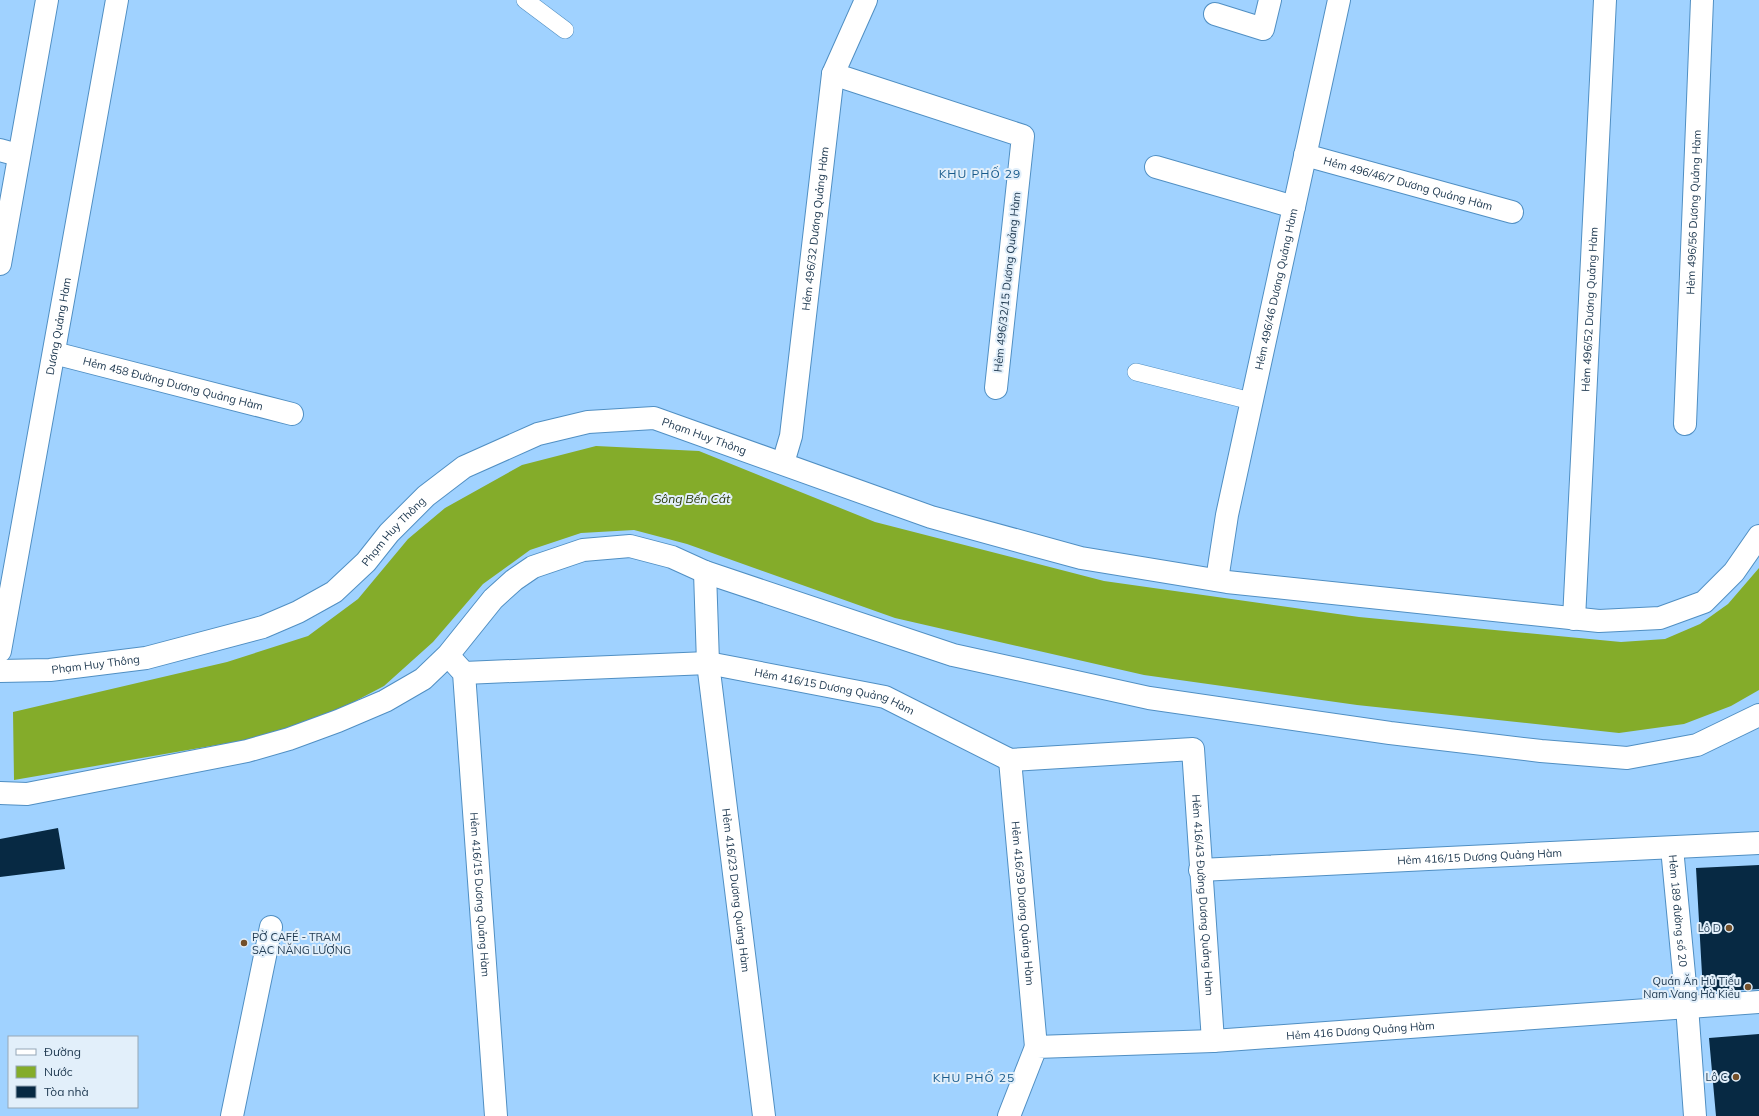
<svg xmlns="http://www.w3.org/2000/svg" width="1759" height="1116" font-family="Mulish,sans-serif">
<rect width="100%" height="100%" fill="#a0d2ff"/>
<path fill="#84ac2a" d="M596,446l103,5 176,71 229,59 255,36 262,25 44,-3 35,-15 28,-20 31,-36v122l-28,16 -47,18 -65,9 -262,-28 -213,-30 -249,-57 -208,-74 -53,-14 -53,3 -51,17 -47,34 -50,58 -49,44 -57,30 -58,20 -255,44 -1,-68 214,-50 81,-26 50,-37 50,-60 37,-31 77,-43z"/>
<path fill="#072943" d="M58,828l7,41 -65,8v-38z
M1759,865v124l-56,3 -7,-124z
M1759,1034v82h-43l-7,-78z"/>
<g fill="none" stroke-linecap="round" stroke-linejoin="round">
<defs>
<path id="lane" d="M525,0l40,30
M1136,372l115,29"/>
<g id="street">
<path d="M1215,14l48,15 7,-29"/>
<path d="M833,74l190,62 -27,252"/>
<path d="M0,150l18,5"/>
<path id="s1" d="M1305,155l207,57"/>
<path d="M1156,167l138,40"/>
<path id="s2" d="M54,353l238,61"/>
<path id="s3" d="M1685,424l17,-424"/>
<path id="s4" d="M783,463l8,-27 42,-362 33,-74"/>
<path id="s5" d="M705,572l3,91 56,453"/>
<path id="s6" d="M1217,580l10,-65 112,-515"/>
<path id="s7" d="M1574,619l31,-619"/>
<path id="s8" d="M454,662l10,11 32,443"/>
<path id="s9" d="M0,671l50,-1 96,-12 117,-31 35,-15 36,-20 32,-30 23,-29 37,-37 38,-29 74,-33 50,-12 66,-4 277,99 150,41 146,24 372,39 61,-3 44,-16 30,-30 25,-36"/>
<path id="s10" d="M464,673l244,-10 177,34 125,63 183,-11 20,292"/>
<path id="s11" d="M1010,760l26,287"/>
<path d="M0,793l27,1 220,-43 42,-12 49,-18 47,-20 38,-22 25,-24 45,-56 21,-19 19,-13 50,-17 47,-4 42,11 33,15 248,83 196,43 241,35 151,18 86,7 70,-13 62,-30"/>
<path id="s12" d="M1672,848l15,158 8,110"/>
<path id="s13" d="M1200,870l559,-27"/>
<path d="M232,1116l39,-189"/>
<path id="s14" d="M1009,1116l27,-69 177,-6 546,-39"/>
</g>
<g id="secondary">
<path d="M0,264l47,-264"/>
<path id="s15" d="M0,651l117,-651"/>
</g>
</defs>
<use href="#lane" stroke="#508fc3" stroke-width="18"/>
<use href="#street" stroke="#508fc3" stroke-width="24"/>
<use href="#secondary" stroke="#508fc3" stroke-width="24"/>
<use href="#lane" stroke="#fff" stroke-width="17"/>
<use href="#street" stroke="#fff" stroke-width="22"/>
<use href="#secondary" stroke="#fff" stroke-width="22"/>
</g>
<g fill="#734f29" stroke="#e2effa" stroke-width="1.5">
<circle cx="1729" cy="928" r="4"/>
<circle cx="244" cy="943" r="4"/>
<circle cx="1748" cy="987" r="4"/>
<circle cx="1736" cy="1077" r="4"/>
</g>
<g text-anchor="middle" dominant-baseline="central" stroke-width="4" stroke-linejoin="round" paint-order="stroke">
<g font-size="11" fill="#213b52" stroke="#e2effa">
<text stroke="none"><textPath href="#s1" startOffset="107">Hẻm 496/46/7 Dương Quảng Hàm</textPath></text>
<text stroke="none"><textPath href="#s3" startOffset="212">Hẻm 496/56 Dương Quảng Hàm</textPath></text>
<text stroke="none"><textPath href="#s4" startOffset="237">Hẻm 496/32 Dương Quảng Hàm</textPath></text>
<text transform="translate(1007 282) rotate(-84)">Hẻm 496/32/15 Dương Quảng Hàm</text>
<text stroke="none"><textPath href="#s6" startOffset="297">Hẻm 496/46 Dương Quảng Hàm</textPath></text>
<text stroke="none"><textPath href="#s7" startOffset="310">Hẻm 496/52 Dương Quảng Hàm</textPath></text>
<text stroke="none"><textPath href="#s15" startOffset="330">Dương Quảng Hàm</textPath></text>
<text stroke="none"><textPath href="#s2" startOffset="123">Hẻm 458 Đường Dương Quảng Hàm</textPath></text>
<text stroke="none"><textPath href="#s9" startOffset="780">Phạm Huy Thông</textPath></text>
<text stroke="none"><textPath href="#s9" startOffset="432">Phạm Huy Thông</textPath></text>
<text stroke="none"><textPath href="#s9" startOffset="96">Phạm Huy Thông</textPath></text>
<text stroke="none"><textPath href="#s10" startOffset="374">Hẻm 416/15 Dương Quảng Hàm</textPath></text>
<text stroke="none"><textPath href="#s13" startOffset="280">Hẻm 416/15 Dương Quảng Hàm</textPath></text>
<text stroke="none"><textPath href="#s5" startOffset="320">Hẻm 416/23 Dương Quảng Hàm</textPath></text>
<text stroke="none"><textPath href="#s8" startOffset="237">Hẻm 416/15 Dương Quảng Hàm</textPath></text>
<text stroke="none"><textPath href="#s10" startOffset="894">Hẻm 416/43 Đường Dương Quảng Hàm</textPath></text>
<text stroke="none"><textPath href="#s11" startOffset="144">Hẻm 416/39 Dương Quảng Hàm</textPath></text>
<text stroke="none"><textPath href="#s12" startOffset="63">Hẻm 189 đường số 20</textPath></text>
<text stroke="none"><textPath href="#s14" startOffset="399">Hẻm 416 Dương Quảng Hàm</textPath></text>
</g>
<g font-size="11" fill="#213b52" stroke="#e2effa" text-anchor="end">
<text x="1721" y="928">Lô D</text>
<text x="252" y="937" text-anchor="start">PỜ CAFÉ - TRẠM<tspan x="252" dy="13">SẠC NĂNG LƯỢNG</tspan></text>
<text x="1740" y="981">Quán Ăn Hủ Tiếu<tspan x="1740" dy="13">Nam Vang Hà Kiều</tspan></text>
<text x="1728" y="1077">Lô C</text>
</g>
<g font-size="12" letter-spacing="1" fill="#175a8b" stroke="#e2effa">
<text x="980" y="173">KHU PHỐ 29</text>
<text x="974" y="1077">KHU PHỐ 25</text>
</g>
<g font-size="12" font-style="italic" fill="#263501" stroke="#e2effa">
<text x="692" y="498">Sông Bến Cát</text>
</g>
</g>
<rect x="8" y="1036" width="130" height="72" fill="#e2effa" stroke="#95a7b7"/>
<rect x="16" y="1049" width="20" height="6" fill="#ffffff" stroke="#95a7b7"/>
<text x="44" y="1056" font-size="12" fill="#213b52">Đường</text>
<rect x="16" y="1066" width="20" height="12" fill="#84ac2a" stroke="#95a7b7"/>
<text x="44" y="1076" font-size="12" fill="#213b52">Nước</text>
<rect x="16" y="1086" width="20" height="12" fill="#072943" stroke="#95a7b7"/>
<text x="44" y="1096" font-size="12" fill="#213b52">Tòa nhà</text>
</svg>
